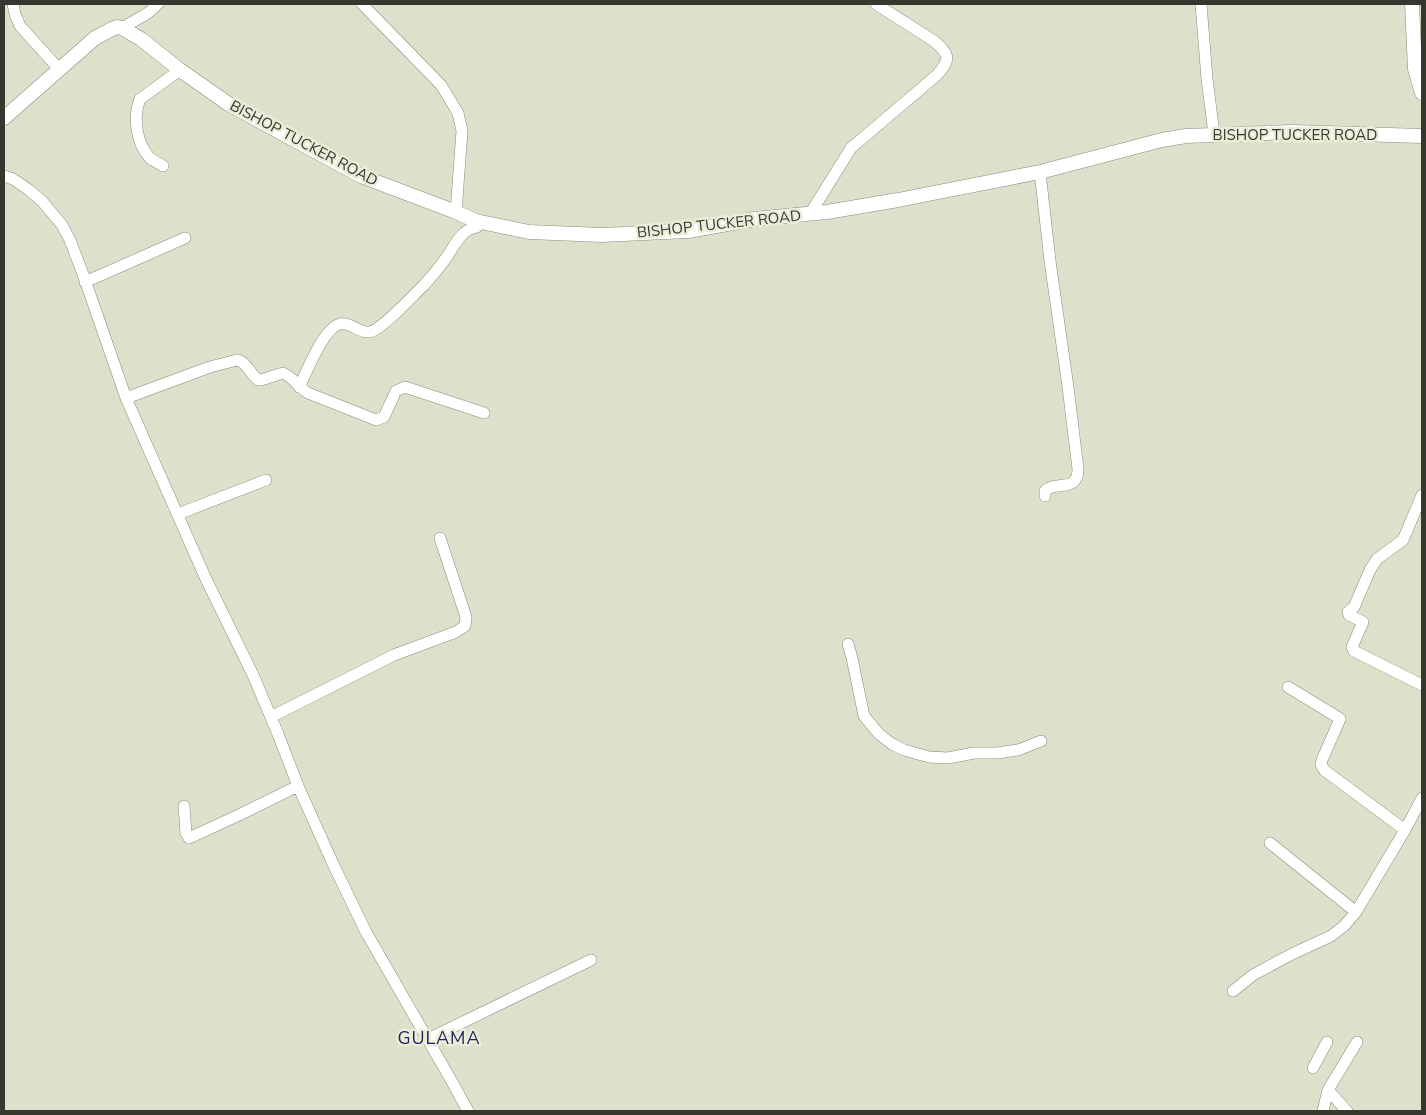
<svg xmlns="http://www.w3.org/2000/svg" width="1426" height="1115" font-family="'Nunito Sans',sans-serif">
<rect width="100%" height="100%" fill="#dde1cc"/>
<g fill="none" stroke-linecap="round" stroke-linejoin="round">
<defs>
<path id="minor" d="M13,4l2,10 5,12 39,43
M362,4l79,81 17,28 4,18 -6,81
M1201,4l6,75 7,55
M122,28l26,-15 10,-9
M163,166c-4,-3 -10,-5 -14,-9 -13,-15 -16,-40 -9,-58l40,-29
M1040,172l10,89 18,126 10,82c0,24 -22,11 -33,22v5
M4,176l9,3 16,11 13,11 20,24 8,15 14,37 42,121 80,181 47,96 25,59 20,52 36,80 32,66 85,148 17,31
M810,214l41,-66 86,-73c14,-16 13,-20 -3,-34l-58,-37
M85,282l100,-44
M299,387c8,-15 24,-59 41,-63 11,-2 19,9 29,8 12,-1 45,-38 55,-47 9,-10 17,-19 24,-30 5,-7 9,-16 16,-22 3,-3 9,-5 13,-6
M126,398l84,-31 27,-7c10,2 13,14 21,20h3l22,-7c10,4 15,14 25,20l68,27 8,-3 12,-26 9,-4 79,26
M1422,495l-19,45 -26,19 -7,11 -16,37 -6,5 1,3 14,7 -11,25 2,4 68,34
M178,514l88,-34
M848,644l4,14 12,58 15,18 13,10 12,6 25,7 19,1 26,-5h23l21,-3 23,-9
M1288,687l51,31 1,1 -18,41 -1,4 3,6 81,60
M271,717l123,-62 62,-23 9,-6 1,-9 -26,-79
M184,806l2,27 3,5 50,-23 59,-29
M1270,843l86,69
M1233,991l20,-16 39,-21 39,-18 13,-10 12,-14 49,-82 17,-32
M428,1039l163,-79
M1313,1068l14,-26
M1328,1090l19,21
M1323,1111l5,-21 29,-48"/>
<path id="major" d="M1412,4l3,65 7,24
M4,118l91,-80 17,-9 5,-2 5,1 19,11 39,31 50,35 131,71 95,36 20,9 53,11 73,3 63,-3 23,-1 67,-12 72,-7 71,-12 142,-28 122,-32 24,-4 106,-4 130,4"/>
</defs>
<use href="#minor" stroke="#888b78" stroke-width="12"/>
<use href="#major" stroke="#888b78" stroke-width="15"/>
<use href="#minor" stroke="#fff" stroke-width="11"/>
<use href="#major" stroke="#fff" stroke-width="14"/>
</g>
<g text-anchor="middle" dominant-baseline="central" stroke-width="5" stroke-linejoin="round" paint-order="stroke">
<g font-size="15" fill="#36372f" stroke="#eaeed9">
<text x="1295" y="135">BISHOP TUCKER ROAD</text>
<text transform="translate(304 143) rotate(28)">BISHOP TUCKER ROAD</text>
<text transform="translate(719 224) rotate(-6)">BISHOP TUCKER ROAD</text>
</g>
<g font-size="18" letter-spacing="1" fill="#20225b" stroke="#eaeed9">
<text x="439" y="1038">GULAMA</text>
</g>
</g>
<rect width="1426" height="1115" fill="none" stroke="#36372f" stroke-width="10"/>
</svg>
